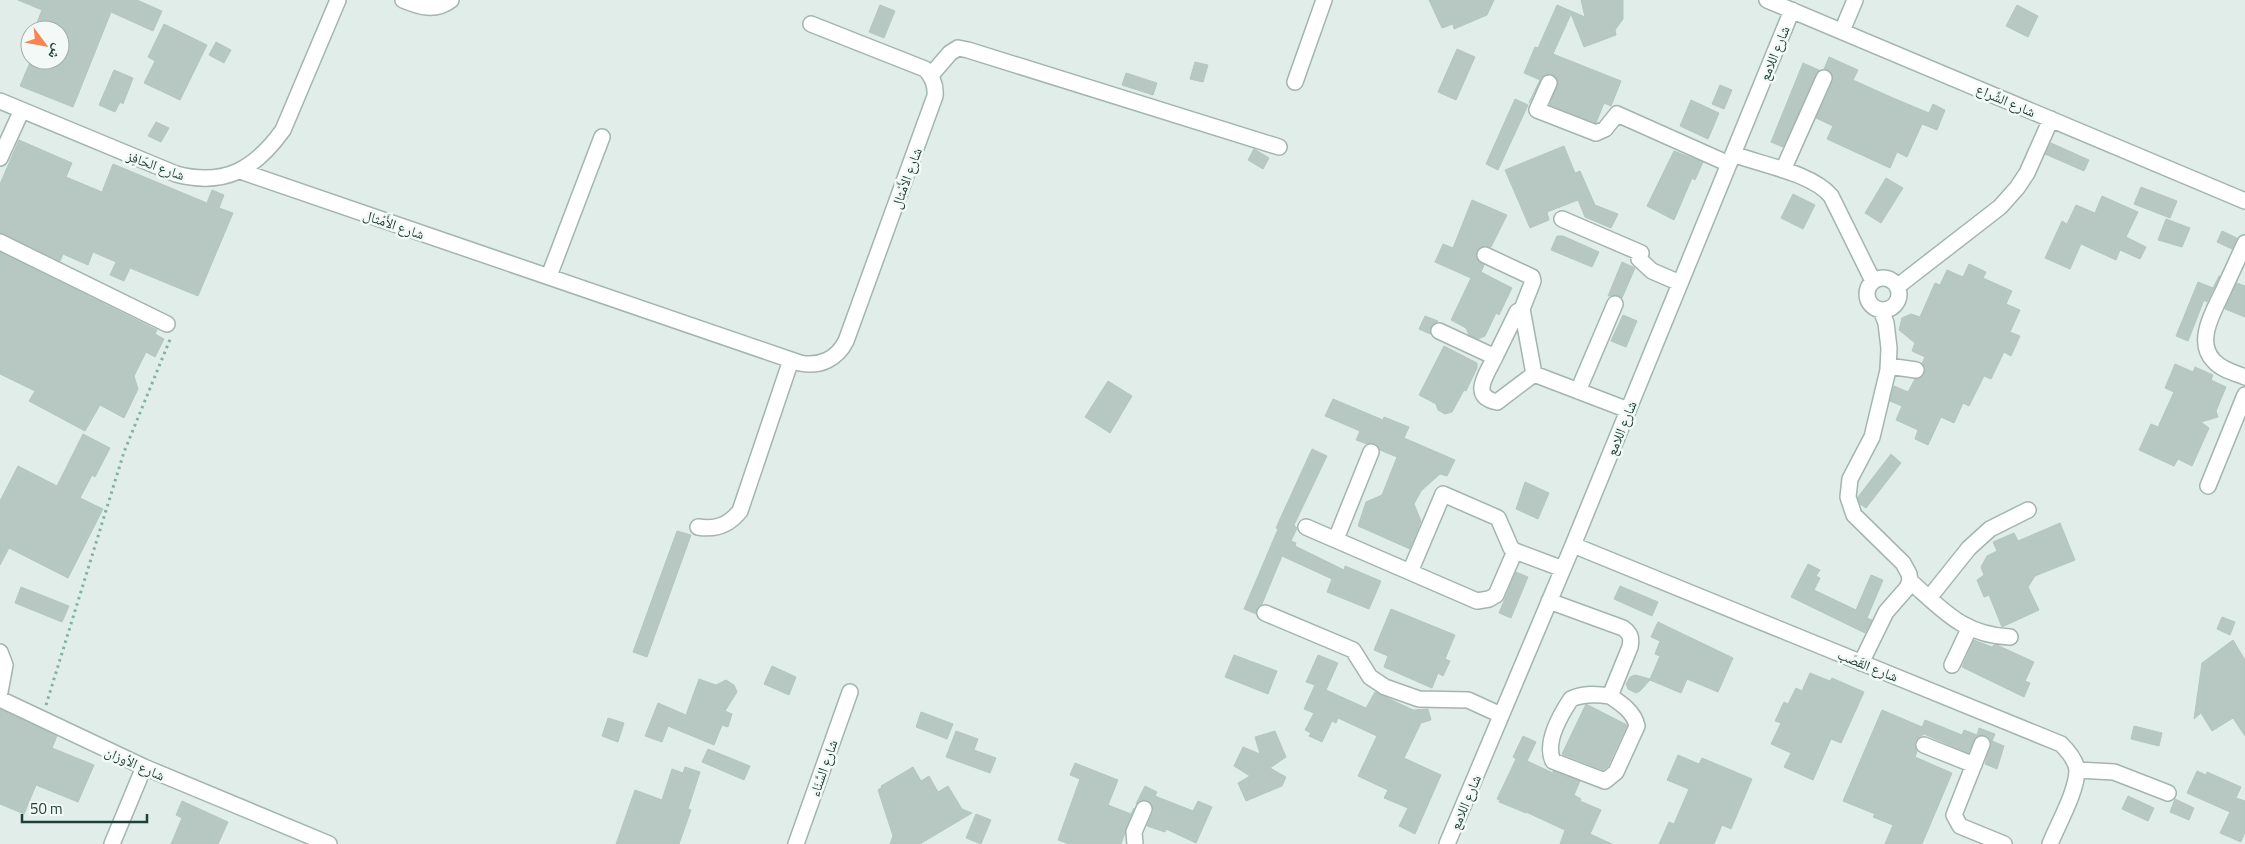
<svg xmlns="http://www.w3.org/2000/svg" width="2245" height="844" font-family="'Titillium Web','Noto Naskh Arabic',sans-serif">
<rect width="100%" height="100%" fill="#e1ede8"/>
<path fill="#b6c8c1" stroke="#b3c7c0" d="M18,0h119l25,11 -9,20 -42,-19 -38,95 -53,-21 11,-26h29v-30h-26l8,-20z
M1429,0h65l-7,15 -33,14 -1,-5 -11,4z
M1581,0h42v19l-8,11 1,5 -32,12 -13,-33 -18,40 68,27 -10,25 -7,-3 -8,20 -46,-18 8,-23 -6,-8h-4l-7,5 -12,24 11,-23 -16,-7 11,-26 3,1 19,-43 28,12z
M880,5l15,6 -11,27 -15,-6z
M2017,5l21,11 -10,21 -22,-11z
M164,24l43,21 -27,55 -36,-17 11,-22 -7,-4z
M216,42l15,8 -7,13 -15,-8z
M1457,49l18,8 -19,43 -18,-8z
M1829,57l29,13 -5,10 40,18 36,15 4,-9 12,6 -8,20 -15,-6 -15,33 -10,-5 -7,16 -63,-29 6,-13 -17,-8 17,-37 -1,-8 -8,-4z
M1195,62l13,3 -5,17 -13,-3z
M1803,63l16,7 -36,77 -12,-5z
M114,70l19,8 -10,26 -3,-2 -5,10 -16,-7z
M1126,73l31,10 -4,12 -31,-10z
M1720,85l12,5 -8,19 -12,-5z
M1515,99l13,6 -30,65 -12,-6z
M1691,100l28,13 -11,26 -28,-13z
M156,122l13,6 -8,14 -13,-6z
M19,140l53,23 -6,14 36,15 11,-28 94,39 5,-13 12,5 -5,13 14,5 -35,83 -68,-28 -6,13 -14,-6 6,-13 -23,-10 -5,13 -25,-11 -3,7 -60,-28v-49z
M2051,143l38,17 -5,11 -39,-17z
M1564,146l11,27 5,-2 15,34 23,9 -7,14 -26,-11 -7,-17 -31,12 2,8 -19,8 -25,-58z
M1254,149l15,9 -6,11 -15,-9z
M1674,151l29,11 -8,18 -3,-2 -18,42 -27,-14z
M1886,178l17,10 -22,35 -16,-10z
M2141,187l36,14 -7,17 -36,-14z
M1793,194l22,11 -12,24 -22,-11z
M2102,196l36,16 -12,25 20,10 -6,12 -20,-9 -4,10 -35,-16 -11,25 -25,-11 17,-37 5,3 9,-19 19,8z
M1472,200l35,15 -16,32h-11l-4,8 2,6 6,4 -3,7 31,16 -13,27 -3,-2 -11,23 -7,3 -9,-4 -3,-7 -15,-8 20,-42 -36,-16 8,-18 10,4z
M2166,219l24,9 -8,19 -24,-7z
M2222,231l15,7 -5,11 -15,-7z
M1557,236h6l36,16 -7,15 -41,-17z
M0,252l157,78 -2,4 9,5 -9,18 -9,-5 -12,24 4,13 -14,29 -24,-13 -15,26 -56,-30 6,-10 -35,-17z
M1622,262l13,6 -13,30 -8,-3 -4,1h-2z
M1969,264l17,8 -3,6 29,13 -6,13 14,6 -10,22 10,4 -9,20 -7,-4 -13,27 -7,-3 -15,30 -6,-3 -9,20 -13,-6 -13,28 -13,-6 3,-9 -22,-10 6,-14 -12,-5 4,-15 14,6 7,-13 8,-3 2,-5 -3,-8 3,-6 -13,-6 3,-8 -16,-13 3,-12 9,-4 9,3 15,-34 5,2 7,-15 16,7z
M2219,276h1l-13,26 -3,-2 -16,41 -12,-5 22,-54 15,6z
M2237,283l8,3v31l-20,-8z
M1623,315l14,6 -11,26 -15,-6z
M1425,316l13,5 -7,6 -1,7 -11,-5z
M1444,346l33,17v5l-11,23 -2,-1 -12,22 -7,2 -7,-4 -2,-6 -17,-9z
M2175,364l18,8 2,-5 18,8 -2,5 15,7 -10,24 2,6 -17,5 8,6 -17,38 -14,-7 -4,7 -35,-16 12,-26 7,3 16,-35 -9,-4z
M1108,381l24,15 -22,37 -25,-16z
M1333,399l50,21 1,-3 25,10 -5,11 51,22 -8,16 -7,-2 -19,17 -7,13 7,17 -11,28 -52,-23 8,-24 16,-7 15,-38 -17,-7 -5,-6h-8l-11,-4 4,-9 -35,-15z
M83,434l27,14 -15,29 -3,-2 -12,23 23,11 -35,69 -59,-30 -9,17v-64l18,-35 39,20z
M1312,449l15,7 -33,69 3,3 -6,13 5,2 -1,3 49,24 1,-4 36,15 -12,28 -42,-17 5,-13 -50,-23 -20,48 -5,5 -1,5 -12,-5 34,-80 -2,-1 4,-9z
M1891,454l10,9 -35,45 -6,-4 -2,-7z
M1525,482l24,11 -11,26 -22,-10z
M2060,523l15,37 -40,16 -7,11 11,23 -37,17 -13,-32 -5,2 -7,-17 7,-5 -3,-8 6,-11 10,-5 -4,-9 21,-9 4,8z
M677,531l14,4 -44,122 -14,-5z
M1808,564l12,6 -4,6 4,2 -6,12 42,20 15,-35 12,5 -16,38 5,2 -7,13 -74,-36z
M1516,572l12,5 -17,41 -12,-5z
M1620,586l38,16 -6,14 -38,-17z
M21,587l48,19 -7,16 -47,-19z
M1391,609l64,26 -10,24 5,2 -7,15 -5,-3 -6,15 -48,-21 4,-11 -14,-6z
M2222,617l13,5 -5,13 -13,-6z
M1658,622l75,36 -15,34 -31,-13 -6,14 -31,-13 -10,11 -4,2 -8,-4 -2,-5 4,-7 5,-2 15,4 10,-23 -5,-2 5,-13 -9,-4z
M1974,640l18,7 2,-2h3l37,17 -9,19 5,2 -6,14 -62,-30z
M2233,640l12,20v76l-12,-18 -21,13 -11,-18 -7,6 8,-56z
M1234,655l43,16 -9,23 -43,-17z
M1318,655l20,8 -12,27 40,18 9,-16 38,18 15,-1 3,11 -10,3 -17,35 37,17 -26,59 -16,-8 9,-18 -24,-10 4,-8 -30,-14 19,-40 -39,-18 -2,5 -4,-2 -10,21 -13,-6 2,-3 -6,-3 9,-17 -10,-4 11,-24 -9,-3z
M772,666l24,11 -7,18 -25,-11z
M1810,673l20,8 2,-3 32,14 -23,51 -10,-4 -18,41 -29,-13 7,-14 -20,-9 10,-21 -6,-2 9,-19 4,2 8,-16 6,3z
M699,679l17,6 10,-5 8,5 3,7 -12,19 7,3 -4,13 -6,-2 -8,20 -46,-19 -6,16 -17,-6 13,-33 28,12z
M1586,704l41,21 -19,41 -5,4 -41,-16z
M0,709l57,27 -5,12 42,17 -16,37 -42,-17 -12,29 -24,-10z
M1882,710l40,17 3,-7 37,15 2,-5 13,5 2,-7 16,6 -3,7 12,5 -7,23 -12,-5 6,-21 -5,-7 -10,1 -8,16 -44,-19 -6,4 -3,4 2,9 -2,6 37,16 -30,71h-37l8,-19 -20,-8 2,-3 -32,-13z
M921,712l32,12 -6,15 -31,-12z
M608,718l16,5 -6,19 -16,-6z
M2134,726l28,7 -3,13 -28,-7z
M956,731l22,8 -4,11 22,8 -6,15 -44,-16z
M1275,731l11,26 -16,11 16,9 -4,9 -36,15 -8,-18 12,-7 -16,-10 9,-19 17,7 -5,-17z
M1523,736l13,6 -9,19 26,12v-2l27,10 -6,14 7,4 -1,2 21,9 -11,24 22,10h-52l5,-14 -39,-18v1l-27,-11 1,-2 -3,-1 19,-40 -3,-2z
M708,749l42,17 -6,14 -42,-18z
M1678,755l21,9 3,-6 50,21 -21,50 -9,-4 -8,19h-55l10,-22 5,2 15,-35 -22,-9z
M1075,763l43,17 -10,25 23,9 3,-6 -13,36h-52l-11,-4 22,-61 -10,-4z
M685,767l15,5 -12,37 3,1 -12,34h-63l19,-54 27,10 10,-31 11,4z
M913,767l8,14 8,-5 9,16 10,-6 14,23 10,4 -52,31h-30l3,-8 -15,-46 4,-3 -1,-1z
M2197,771l9,4 1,-3 34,15 -5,11 9,3v31l-4,10 -21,-9 10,-21 -43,-19z
M1145,786l12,6 -2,4 38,15 5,-10 14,6 -16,36 -30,-14 -1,3 -18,-6 6,-14 -1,-8 -9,-4 -7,4z
M2128,796l26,12 -6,13 -26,-12z
M2175,799l19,9 -5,12 -19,-8z
M182,801l46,21 -10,22h-47l11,-26 -6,-3z
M976,814l15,6 -10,24 -15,-6z"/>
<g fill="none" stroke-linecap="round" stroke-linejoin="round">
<defs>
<path id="minor" d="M403,0c17,7 32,12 48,0
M1767,0l478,201
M1842,31l13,-31
M931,75l19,-22 8,-5 10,2 311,97
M1295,82l29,-82
M1549,83l-12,27 59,23 9,-4 12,-15 112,50
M0,101l176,73c49,13 79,-5 107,-44l55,-130
M1733,154c29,11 79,19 98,42l42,85
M0,158l21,-46
M1783,170l41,-92
M240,171l560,192c20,4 37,-4 46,-22l89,-245c1,-11 -2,-19 -10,-27l-114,-45
M1562,219l79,34 -2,6 13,12 28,12
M0,242l167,82
M2245,243c-7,15 -14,31 -21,46 -9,20 -30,52 -10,72 8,9 21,12 31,16
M1485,255l47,22 1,4 -11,28 12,65
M549,276l53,-139
M1867 294a16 16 0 1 1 32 0a16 16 0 1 1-32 0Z
M1898,286l102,-79 17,-19 10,-15 24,-54
M1439,331l56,26c-8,17 -26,39 2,45l37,-28 94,36
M1495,357l22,-45 5,-3
M1888,366l28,4
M1578,391l37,-87
M2208,486l37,-91
M698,527c18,3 31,-2 42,-16l51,-151
M1306,527l171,74 12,-2 7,-4 19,-44
M1336,539l35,-87
M1573,545l488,199c7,7 15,16 16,26 0,21 -19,54 -27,74
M1410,572l33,-78 55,24 13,30 4,3 48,18
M1910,581c33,29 53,54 100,56
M1929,598l40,-50 21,-19 38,-19
M1549,601l74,27c7,5 9,9 7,19l-20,49c12,8 24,16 27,30l-21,46 -11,9 -52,-20c-9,-19 8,-47 18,-62 13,-6 26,-5 39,-3
M1265,613l88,37 17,27 15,10 34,12 49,1 33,15
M0,652l5,13 -5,27
M1861,663l25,-51 21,-24 3,-7 -1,-7 -6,-11 -49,-48 -6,-18 2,-18 22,-42 16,-67 1,-22 -3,-25 -5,-13
M1952,665l17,-36
M0,699l144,68 185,77
M1982,744l-28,71 6,11 44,18
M1924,745l50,20
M2077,770l37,2 54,21
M112,844l32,-77
M796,844l54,-152
M1135,844l-1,-12 10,-23
M1447,844l126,-299 219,-535"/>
</defs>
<use href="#minor" stroke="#a3b5b0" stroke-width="18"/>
<path stroke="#7fb3a5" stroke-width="3" stroke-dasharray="2.5 4" stroke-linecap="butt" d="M46,705l78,-253 47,-115"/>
<use href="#minor" stroke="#fff" stroke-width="15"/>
</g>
<g text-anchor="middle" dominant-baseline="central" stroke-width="5" stroke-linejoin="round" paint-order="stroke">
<g font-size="14" fill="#203f38" stroke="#f2f9f6">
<text transform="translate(1774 53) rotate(-68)">شارع اللامع</text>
<text transform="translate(2006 100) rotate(23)">شارع الشِّراع</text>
<text transform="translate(156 165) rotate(20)">شارع الحَافِز</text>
<text transform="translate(906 178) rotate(-70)">شارع الأَمْثال</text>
<text transform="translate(394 224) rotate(19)">شارع الأَمْثال</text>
<text transform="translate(1621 428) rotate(-68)">شارع اللامع</text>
<text transform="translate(1868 665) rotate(22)">شارع القَصَب</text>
<text transform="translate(135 763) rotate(24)">شارع الأوزان</text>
<text transform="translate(823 768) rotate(-71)">شارع السَّنَاء</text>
<text transform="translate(1465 802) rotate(-67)">شارع اللامع</text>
</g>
</g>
<g transform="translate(45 45) rotate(122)"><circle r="24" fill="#f2f9f6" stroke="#9eafaa"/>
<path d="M0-4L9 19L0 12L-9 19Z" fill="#fb8350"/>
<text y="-8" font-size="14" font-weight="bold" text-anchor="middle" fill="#203f38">ش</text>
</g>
<path d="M22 814v8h125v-8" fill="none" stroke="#203f38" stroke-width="2.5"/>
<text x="30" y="814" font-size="15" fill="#203f38" stroke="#f2f9f6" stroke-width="4" paint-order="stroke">50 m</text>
</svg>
